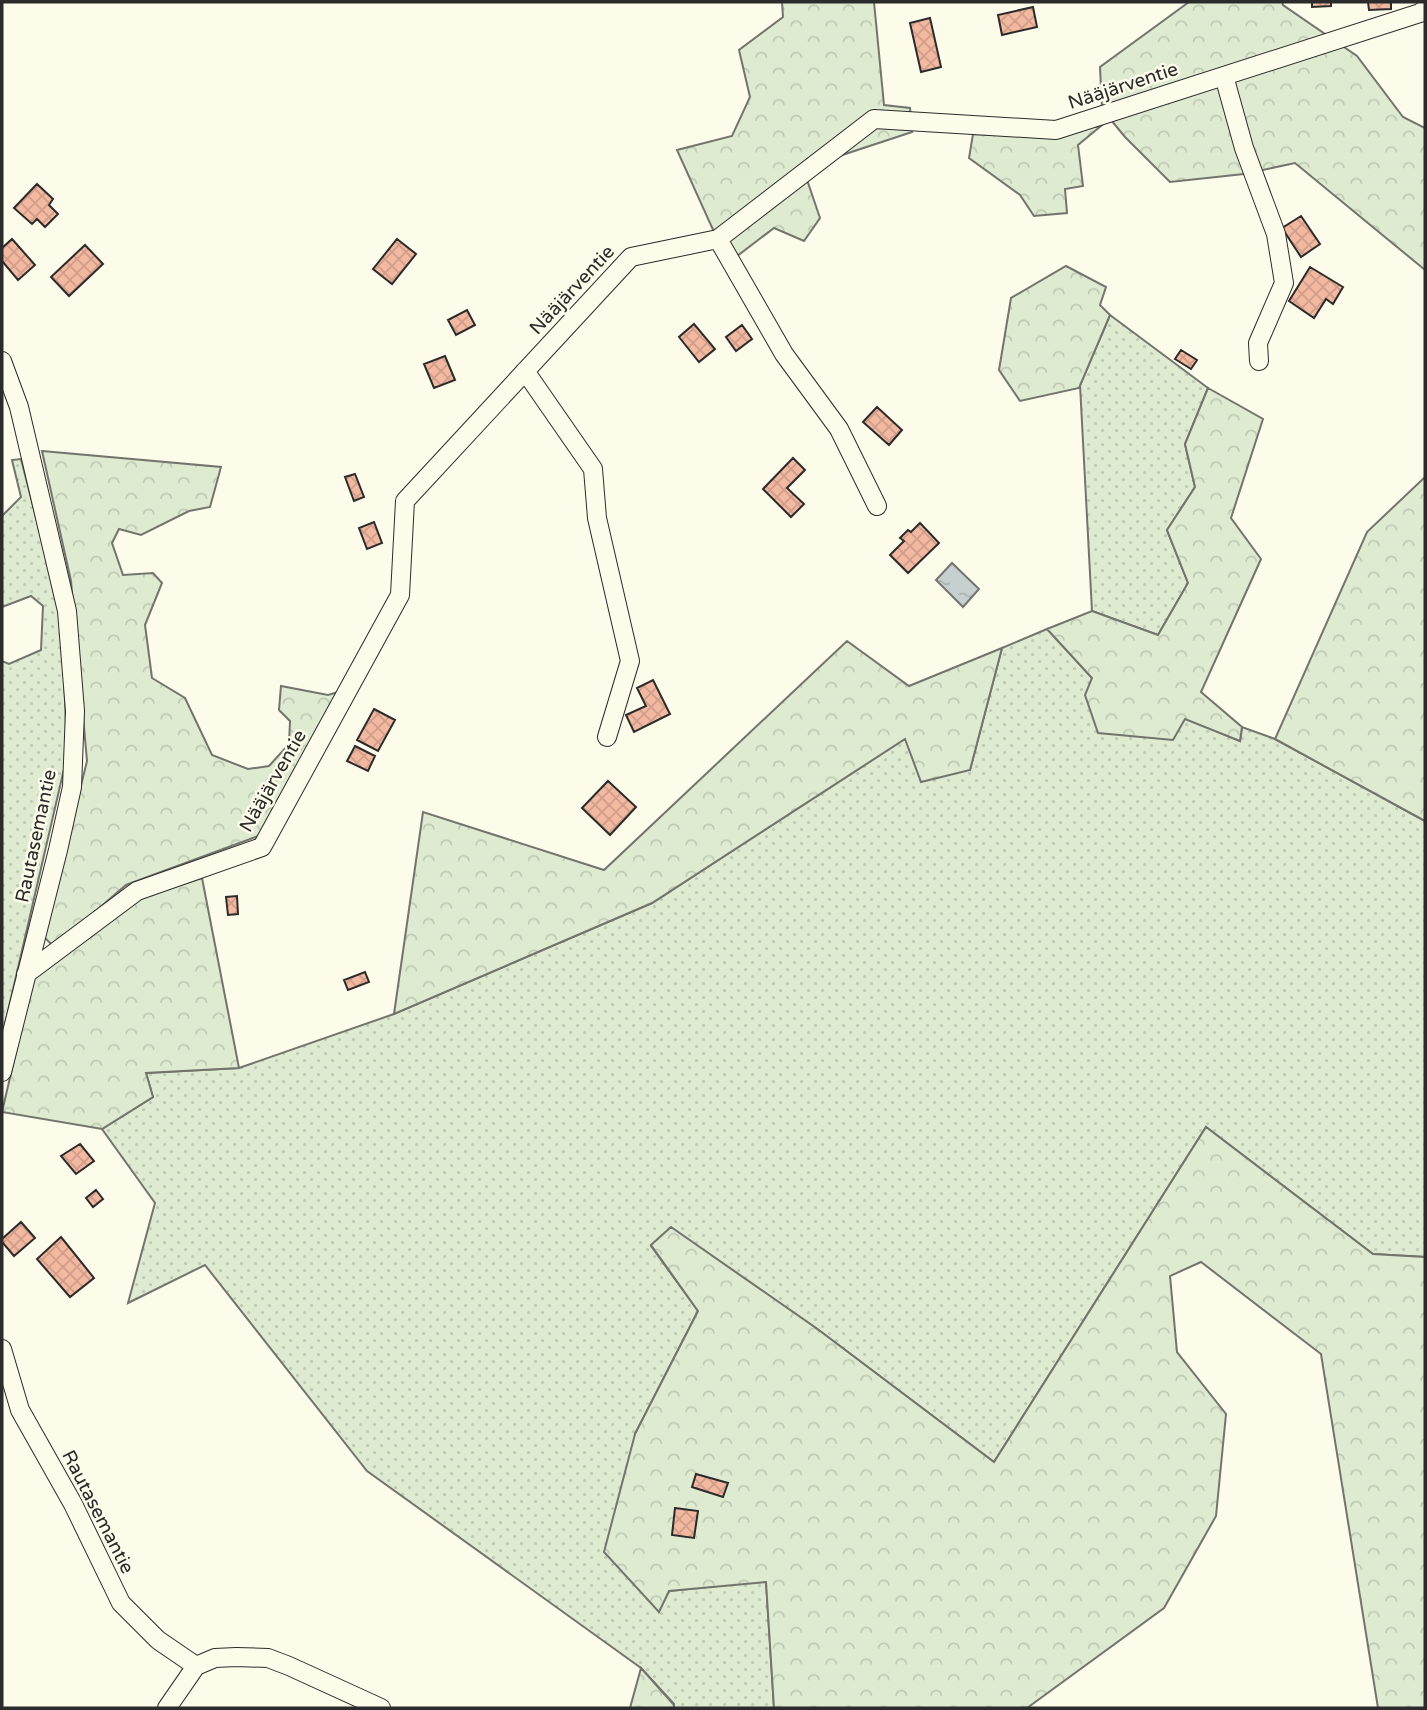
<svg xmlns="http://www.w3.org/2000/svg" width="1427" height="1710" font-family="'Varela Round',sans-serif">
<defs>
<pattern id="grass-dots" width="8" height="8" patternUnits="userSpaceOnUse" patternTransform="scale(1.75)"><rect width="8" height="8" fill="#deebd1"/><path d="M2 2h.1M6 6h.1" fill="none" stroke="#bfcab4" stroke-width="1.8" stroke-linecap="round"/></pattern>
<pattern id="forest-crowns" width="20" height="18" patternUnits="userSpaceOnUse" patternTransform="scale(1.75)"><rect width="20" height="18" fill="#deebd1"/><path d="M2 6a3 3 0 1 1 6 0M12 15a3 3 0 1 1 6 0" fill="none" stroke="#bfcab4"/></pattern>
<pattern id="water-ripples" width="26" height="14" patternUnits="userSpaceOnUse" patternTransform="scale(1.75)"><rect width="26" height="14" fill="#c7d0d0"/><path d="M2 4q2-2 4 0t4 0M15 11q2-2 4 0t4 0" fill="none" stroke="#abb3b3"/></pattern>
<pattern id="building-cross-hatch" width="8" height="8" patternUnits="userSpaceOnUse" patternTransform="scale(1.75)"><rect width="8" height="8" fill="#f2b8a0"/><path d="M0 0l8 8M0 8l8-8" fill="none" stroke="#d09e8a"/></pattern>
</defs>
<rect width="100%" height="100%" fill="#fdfbea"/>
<path fill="url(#grass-dots)" stroke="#74746e" stroke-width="2" d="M1110,315l98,73 -23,56 10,43 -28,43 21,53 -30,52 -66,-24 -12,-226z
M21,459l41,159 5,138 -65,281v-376l7,3 32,-14 2,-44 -12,-10 -29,11v-91l19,-19 -9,-37z
M1047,629l45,49 148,63 2,-14 33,12 150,82v436l-52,-3 -167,-127 -212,335 -178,-134 -145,-100 -20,18 47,65 -63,123 24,177 10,-20 97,-10 8,127h-100v-4l-33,-36 -274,-197 -162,-206 -77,38 27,-100 -53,-74 51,-32 -7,-24 93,-5 155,-54 258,-111 254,-165 64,32 32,-122z"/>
<path fill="url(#forest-crowns)" stroke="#74746e" stroke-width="2" d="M782,2h92l10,103 26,3 2,24 -109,36 17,50 -16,23 -30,-13 -46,35 -51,-113 55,-14 18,-39 -11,-47 44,-33z
M1189,2h93l1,3 74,51 46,61 22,11v142l-130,-107 -51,11 -74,8 -45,-45 -23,-28 -2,-42z
M1101,126l-23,19 5,41 -18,3 2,24 -33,3 -14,-21 -51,-37 4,-24 60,1z
M1066,266l40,21 -6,18 10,10 -31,73 -59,13 -21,-31 12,-72z
M1208,388l55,31 -32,99 30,41 -60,133 41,35 -2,14 -55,-22 -12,21 -75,-7 -13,-38 7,-17 -45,-49 45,-18 66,24 30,-52 -21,-53 28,-43 -10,-43z
M42,451l179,16 -11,40 -21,4 -48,24 -22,-6 -7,14 11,32 30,-2 9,10 -17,42 7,53 33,20 27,57 36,14 21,-3 20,-22 1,-23 -11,-11 2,-24 47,9 14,-4 -81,144 -135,50 -72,62 -10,-10 43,-176 -16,-180z
M1425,477v344l-150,-82 92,-207z
M847,641l62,45 93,-38 -32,122 -49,12 -16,-43 -253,164 -258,111 29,-202 181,58z
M202,878l37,190 -93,5 7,24 -51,32 -100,-17 31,-133 104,-80z
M1206,1127l167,127 52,3v451h-47l-57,-354 -120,-92 -31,14 7,76 49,62 -10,102 -52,92 -137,100h-253l-8,-126 -97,9 -10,21 -55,-60 31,-118 63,-123 -47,-66 20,-18 145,101 178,134z
M641,1668l33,37v3h-44z"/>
<path fill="url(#water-ripples)" stroke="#74746e" stroke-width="2" d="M952,563l27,26 -16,18 -27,-27z"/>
<path fill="url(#building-cross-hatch)" stroke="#2b2b2b" stroke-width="2" d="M1312,2h19v4l-19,1z
M1368,2h23v7l-22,1z
M1033,7l4,20 -35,8 -4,-20z
M930,18l11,49 -20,5 -11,-49z
M37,184l16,15 -4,6 9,9 -13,13 -8,-8 -5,5 -18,-16z
M1301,216l19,28 -19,13 -19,-29z
M12,239l23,26 -17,15 -16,-19v-13z
M397,239l19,15 -24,30 -19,-15z
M85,245l18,19 -34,32 -18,-19z
M1310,267l33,20 -10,17 -7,-5 -12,19 -25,-17z
M467,310l8,15 -19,10 -8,-15z
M694,324l21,25 -16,13 -20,-25z
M742,325l10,14 -16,12 -10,-14z
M1181,350l16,10 -6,9 -16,-10z
M445,356l10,24 -21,8 -10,-24z
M877,407l25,23 -13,15 -26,-23z
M793,458l12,12 -18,18 17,16 -13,13 -28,-28z
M355,474l9,23 -10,4 -9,-24z
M374,522l8,21 -15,6 -8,-21z
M920,523l19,20 -31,30 -18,-18 14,-14 -4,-3 8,-8 3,2z
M653,680l17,34 -36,18 -8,-17 20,-9 -9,-18z
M374,709l21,11 -17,31 -21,-11z
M355,746l20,10 -7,15 -21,-10z
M608,781l28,26 -26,28 -28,-27z
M237,896l1,18 -10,1 -2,-18z
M365,972l4,10 -21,8 -4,-10z
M80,1144l14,17 -18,13 -15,-18z
M96,1190l7,9 -10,8 -7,-9z
M21,1222l14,16 -21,18 -12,-14v-3z
M61,1237l33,41 -24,19 -33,-38z
M696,1474l32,9 -5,14 -31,-10z
M675,1508l23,3 -4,27 -22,-3z"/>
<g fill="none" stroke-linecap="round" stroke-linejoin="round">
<defs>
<path id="minor" d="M1224,76l20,72 32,86 8,49 -26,60 1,18
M718,239l66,115 55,75 38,77
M2,361l17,46 48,204 8,100 -3,76 -14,63 -56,222
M525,371l68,98 4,49 33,143 -23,76
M26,974l111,-83 125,-44 138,-252 5,-94 226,-244 87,-18 156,-120 182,11 364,-117 5,-4
M2,1349l18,61 53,94 48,99 37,37 38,26
M167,1708l29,-42 19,-8 21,-1 32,1 21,8 92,42"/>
</defs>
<use href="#minor" stroke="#2b2b2b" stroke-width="20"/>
<use href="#minor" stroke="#fdfbea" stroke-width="18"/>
</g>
<g text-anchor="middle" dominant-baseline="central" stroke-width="5" stroke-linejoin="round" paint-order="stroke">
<g font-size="19" fill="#2b2b2b" stroke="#fdfbea">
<text transform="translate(1123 86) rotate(-18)">Nääjärventie</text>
<text transform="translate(572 290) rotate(-47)">Nääjärventie</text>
<text transform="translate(273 781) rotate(-60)">Nääjärventie</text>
<text transform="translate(36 836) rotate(-78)">Rautasemantie</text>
<text transform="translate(98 1512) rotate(63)">Rautasemantie</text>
</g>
</g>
<rect width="1427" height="1710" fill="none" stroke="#2b2b2b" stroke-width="7"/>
</svg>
